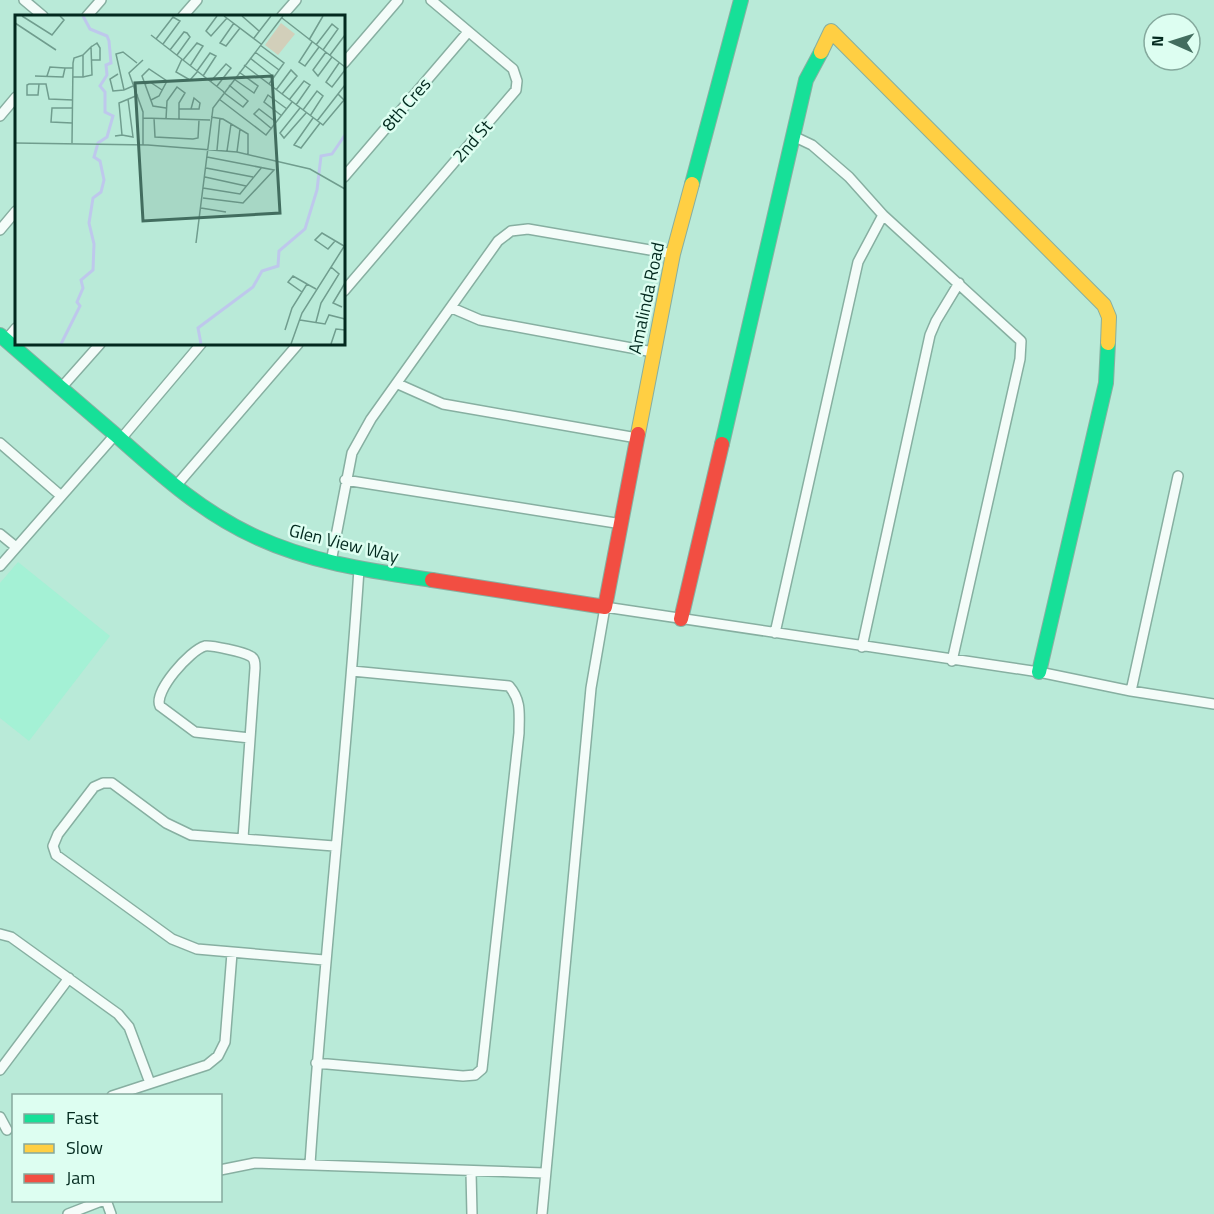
<svg xmlns="http://www.w3.org/2000/svg" width="1214" height="1214" font-family="'Titillium Web',sans-serif">
<rect width="100%" height="100%" fill="#b9ead8"/>
<path fill="#a4f1d5" d="M18,562l92,74 -81,105 -29,-23v-135z"/>
<g fill="none" stroke-linecap="round" stroke-linejoin="round">
<defs>
<path id="street" d="M24,0l19,16
M87,16l14,-16
M183,16l14,-16
M282,16l14,-16
M344,63l54,-63
M0,116l16,-19
M793,136l19,9 37,32 34,38 138,126 -1,18 -68,302
M344,177l124,-145
M0,230l16,-19
M344,291l172,-201 1,-9 -4,-12 -82,-69
M452,308l28,12 173,32
M6,340l10,-12
M398,384l45,20 194,34
M61,388l39,-44
M120,440l81,-96
M0,443l60,52
M345,480l277,44
M175,487l123,-143
M0,534l16,13
M331,562l21,-109 19,-34 127,-178 13,-10 17,-2 145,25
M0,566l114,-130
M775,633l83,-371 25,-47
M862,647l68,-312 6,-14 23,-38
M1131,691l47,-215
M243,838l12,-170c0,-5 0,-10 -5,-12 -6,-4 -39,-11 -45,-10 -15,4 -52,46 -45,60l35,26 55,6
M0,934l11,3 107,77 11,13 21,56
M324,960l-127,-11 -25,-10 -116,-84 -3,-9 5,-12 36,-47 9,-4h9l54,40 25,12 143,11
M316,1063l147,13 12,-1 7,-6 37,-336c0,-18 3,-32 -10,-47l-157,-15
M0,1070l69,-92
M112,1096l95,-31 11,-9 7,-14 7,-89
M0,1117l7,13
M310,1164c13,-199 36,-396 49,-595
M220,1170l35,-7 289,10
M471,1172l1,42
M106,1200l5,14
M68,1214l36,-14
M542,1214l49,-526 14,-81 434,65 92,19 83,13"/>
<path id="fast" d="M692,184l49,-184
M0,335c39,34 78,68 117,101 44,39 86,77 139,101 56,26 116,34 176,43
M722,444l84,-364 15,-28
M1039,672l67,-289 2,-40"/>
<path id="slow" d="M821,52l10,-21 273,274 5,12 -1,26
M638,434l35,-180 19,-70"/>
<path id="jam" d="M432,580l173,27 33,-173
M681,619l41,-175"/>
</defs>
<use href="#street" stroke="#87afa1" stroke-width="12"/>
<use href="#fast" stroke="#87afa1" stroke-width="16"/>
<use href="#slow" stroke="#87afa1" stroke-width="16"/>
<use href="#jam" stroke="#87afa1" stroke-width="16"/>
<use href="#street" stroke="#f4fcf9" stroke-width="9"/>
<use href="#fast" stroke="#16e098" stroke-width="14"/>
<use href="#slow" stroke="#ffcf43" stroke-width="14"/>
<use href="#jam" stroke="#f24e42" stroke-width="14"/>
</g>
<g text-anchor="middle" dominant-baseline="central" stroke-width="5" stroke-linejoin="round" paint-order="stroke">
<g font-size="18" fill="#02291e" stroke="#ddfef1">
<text transform="translate(406 104) rotate(-49)">8th Cres</text>
<text transform="translate(472 141) rotate(-49)">2nd St</text>
<text transform="translate(646 298) rotate(-78)">Amalinda Road</text>
<text transform="translate(344 543) rotate(14)">Glen View Way</text>
</g>
</g>
<g transform="translate(15 15)">
<rect width="330" height="330" fill="#b9ead8"/>
<path d="M266,8l14,11 -17,21 -13,-10z" fill="#d2cfba"/>
<path fill="none" stroke="#bec8ec" stroke-width="3" d="M46,329l19,-38 -3,-4 6,-14 -2,-8 12,-10 1,-26 -5,-21 4,-25 8,-6 3,-12 -4,-19 -6,-4 4,-14 9,-6 6,-21 -8,-4v-20l-5,-6 7,-11 -1,-10 5,-2 -2,-22 -2,-5 -17,-7 -7,-13M186,329l-3,-16 55,-41 9,-16 16,-5 1,-15 26,-22 12,-39 4,-34 11,-2 13,-19"/>
<path fill="none" stroke="#709d8e" stroke-width="1.5" d="M7,1l30,19 12,-15 -4,-4M202,1l-11,15 5,5 16,-18M209,1l37,28M227,1l17,15M267,3l63,49M0,8l41,27M219,8l-14,20 6,3 14,-18M136,20l73,57M239,23l17,-22M141,24l17,-22 7,4 -17,23M294,25l14,-24M297,27l-13,20 6,4 14,-19M245,30l24,18 -15,21M301,30l16,-21 6,5 -15,21M76,32l6,-4 3,5v12h-8M155,35l14,-18 3,1 3,4 -13,18M240,37l24,18M311,37l-13,18 5,6 14,-19M68,40l8,-8 1,28 -9,2M315,40l15,-20M235,43l24,19M167,44l-6,13 14,8 8,-9M128,45l-14,13 14,39v33M168,45l14,-17 6,3 -13,20M324,48l-13,19 6,5 13,-17M229,50l79,60 21,-25 -6,-6M182,56l13,-18 6,3 -13,20M103,59l-8,5 3,12 11,-1M20,61l28,1 2,-9h8M32,61l3,-9 15,1M219,64l20,14 4,-7 -19,-14M196,66l15,-17 5,4 -14,18M24,69l-1,11h-11v-10l2,-1h17l3,15 24,1M130,69l5,-2 12,8M118,71l-9,4 -8,-36 7,-2 14,11M261,75l15,-20 6,6 -15,18M208,77l20,15 5,-6 -19,-16M204,84l47,36 26,-33M136,85l8,-4 8,-15 -18,-12 -7,7 11,30 13,2M274,85l15,-19 6,4 -14,20M285,93l-20,25 4,5 22,-25M164,94h20l1,-6 -6,-5 -3,11M288,95l14,-19 6,5 -13,20M267,101l-18,-14 4,-7 19,14M196,102l12,2 25,15v20M128,103l67,2M139,103l1,19 38,2 5,-1 1,-18M298,103l-19,27 7,3 19,-25M151,104l1,-18 10,-14 8,6 -6,10v16M302,106l28,-36M57,108l-21,-1 1,-14h21M257,114l-18,-15 5,-5 17,13M107,120l11,2 -5,-38M100,121l7,-1 -3,-32 19,-8M0,128l133,2 89,7 73,17 35,20M57,128l1,-80 1,-5 9,-3v22h-10M202,135l3,-32M212,136l4,-27M222,137l3,-23M191,153l47,9M190,162l41,9M188,173l37,6 22,-27M188,183l40,5 31,-33 -67,-13M186,193l25,4M320,226l-7,8 -13,-9 7,-7 22,13M181,228l17,-135 70,-92M287,277l-14,-10 5,-6 14,8M327,292l-9,-4 12,-20M285,305l25,4 4,-9 16,4M301,307l5,-19 18,-29 -8,-7M270,315l7,-22 15,-24 9,5M276,329l11,-31 43,-68M316,329l5,-15 9,1"/>
<path fill="#426d5f" fill-opacity="0.15" stroke="#426d5f" stroke-width="3" d="M257,61l8,137 -137,8 -8,-138z"/>
<rect width="330" height="330" fill="none" stroke="#02291e" stroke-width="3"/>
</g>
<rect x="12" y="1094" width="210" height="108" fill="#ddfef1" stroke="#85a99d" stroke-width="1.5"/>
<rect x="24" y="1114" width="30" height="9" fill="#16e098" stroke="#85a99d" stroke-width="1.5"/>
<text x="66" y="1124" font-size="18" fill="#02291e">Fast</text>
<rect x="24" y="1144" width="30" height="9" fill="#ffcf43" stroke="#85a99d" stroke-width="1.5"/>
<text x="66" y="1154" font-size="18" fill="#02291e">Slow</text>
<rect x="24" y="1174" width="30" height="9" fill="#f24e42" stroke="#85a99d" stroke-width="1.5"/>
<text x="66" y="1184" font-size="18" fill="#02291e">Jam</text>
<g transform="translate(1172 42) rotate(273)"><circle r="28" fill="#ddfef1" stroke="#85a99d" stroke-width="1.5"/>
<path d="M0-4.5L10 22L0 15L-10 22Z" fill="#426d5f"/>
<text y="-9" font-size="16" font-weight="bold" text-anchor="middle" fill="#02291e">N</text>
</g>
</svg>
